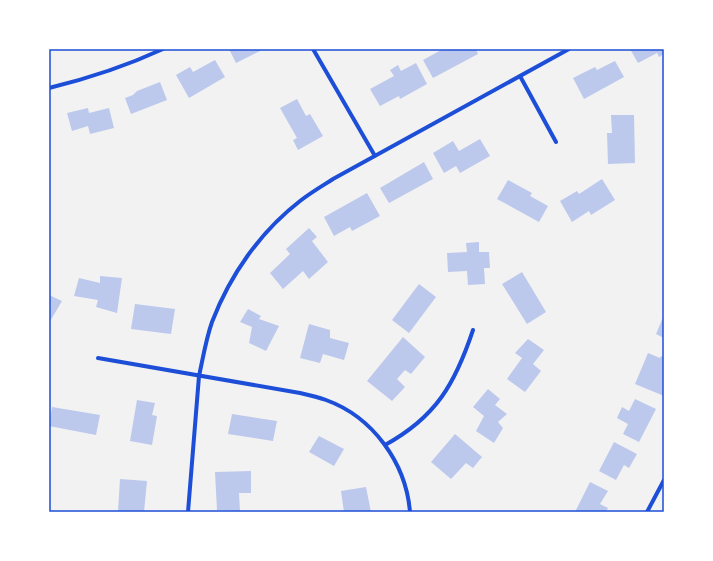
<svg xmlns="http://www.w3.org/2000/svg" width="713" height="561" font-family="Manrope,sans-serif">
<rect width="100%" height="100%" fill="#f2f2f2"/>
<path fill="#bdc9ec" d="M229,49h35l-28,14z
M443,49h33l2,5 -45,24 -10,-18z
M630,49h34v5l-5,3 -2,-4 -19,10z
M215,60l10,17 -36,21 -13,-23 14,-8 3,5z
M615,61l9,16 -40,22 -11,-21 22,-11 2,3z
M416,63l11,21 -27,15 -1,-3 -19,10 -10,-17 24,-13 -4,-6 8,-5 3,6z
M160,82l7,18 -36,14 -6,-16 8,-3 4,-4z
M297,99l9,17 4,-2 13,22 -25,14 -5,-10 4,-2 -17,-30z
M88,108l1,5 20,-5 5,20 -24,6 -2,-8 -16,5 -5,-18z
M611,115h23l1,48 -27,1 -1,-31h5z
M480,139l10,17 -30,17 -4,-7 -12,7 -11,-20 20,-12 6,10z
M424,162l9,17 -44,24 -9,-15z
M602,179l13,21 -24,15 -2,-4 -17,11 -12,-21 17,-10 2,3z
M508,180l24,13 -2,3 18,10 -9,16 -42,-23z
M367,193l13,23 -28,15 -2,-4 -16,9 -10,-19z
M309,228l8,9 -5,4 16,21 -19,17 -6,-8 -20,18 -13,-16 20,-19 -4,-5z
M479,242v10h10l1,16h-6l1,16 -17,1 -1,-14 -19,1 -1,-19 20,-1 -1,-9z
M522,272l24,40 -19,12 -25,-40z
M100,276l22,2 -5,35 -21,-6 2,-7 -24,-4 5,-18 21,5z
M419,284l17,13 -27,36 -17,-13z
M49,295l13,6 -13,22z
M135,304l40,5 -4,25 -40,-5z
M248,309l13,7 -2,3 20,7 -13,25 -17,-8 3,-16 -12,-5z
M664,315v23l-8,-4z
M309,324l21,6v8l19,5 -5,17 -21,-6 -3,9 -20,-5z
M403,337l22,20 -14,17 -6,-4 -8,9 8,8 -13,14 -25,-20z
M528,339l16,11 -11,14 8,7 -16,21 -18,-13 15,-21 -7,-5z
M648,353l12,5 1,-2 3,1v39l-29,-12z
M488,389l12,10 -5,6 12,9 -9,8 5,6 -9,15 -18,-12 8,-15 -11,-9z
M635,399l21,10 -17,33 -16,-8 5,-10 -11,-6 5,-11 7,4z
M137,400l18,3 -3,12 5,1 -5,29 -22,-4z
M52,407l48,8 -4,20 -47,-9z
M232,414l45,7 -4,20 -45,-7z
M455,434l27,23 -9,11 -7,-5 -15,16 -20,-17z
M319,436l25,13 -10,17 -25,-14z
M614,442l23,12 -8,14 -5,-3 -8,15 -17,-9z
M251,471v22h-12l1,18 -23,-1 -2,-38z
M120,479l27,2 -3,31h-26z
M590,482l18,9 -8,13 8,4 -2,4h-31z
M366,487l5,25h-27l-3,-21z"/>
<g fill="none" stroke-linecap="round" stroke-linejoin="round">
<path stroke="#1d4ed8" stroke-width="4" d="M313,49l62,107
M520,76l36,66
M49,88c41,-10 75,-21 114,-39
M98,358l202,35c9,2 18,4 26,7 47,17 80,63 84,112
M385,445c51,-28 70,-61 88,-115
M188,512l11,-136c4,-18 7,-37 13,-54 18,-47 48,-90 88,-121 10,-8 22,-15 33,-22l236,-130
M647,512l17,-32"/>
</g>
<rect width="713" height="561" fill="none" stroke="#ffffff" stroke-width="100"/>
<rect x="50" y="50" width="613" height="461" fill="none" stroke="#1d4ed8" stroke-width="1.5"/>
</svg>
